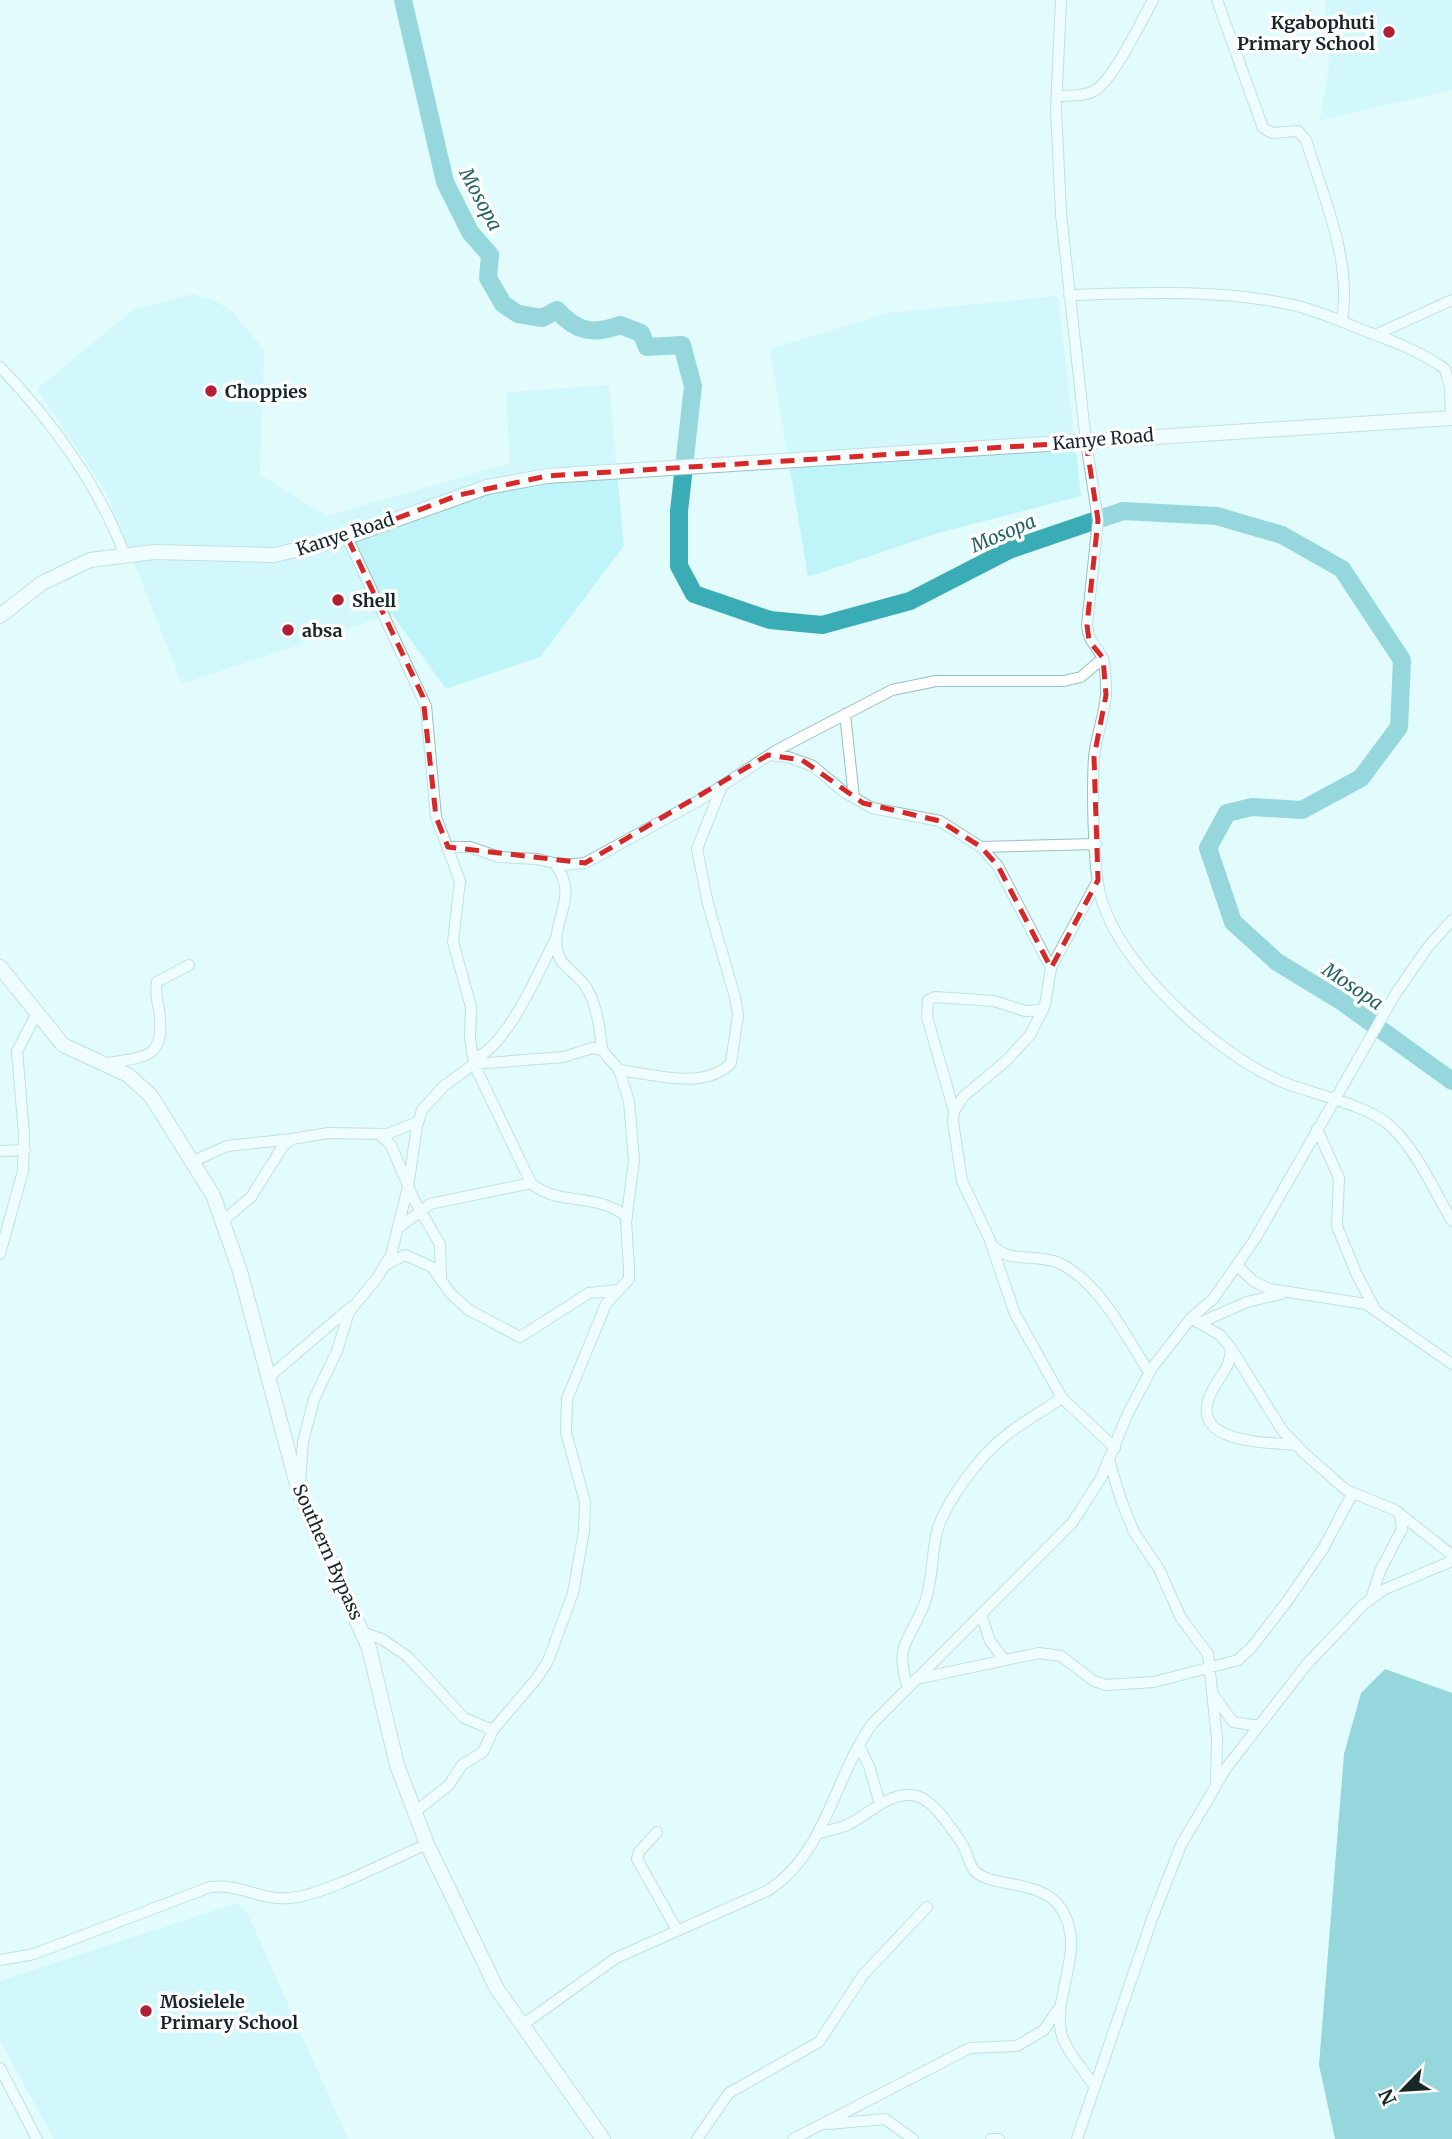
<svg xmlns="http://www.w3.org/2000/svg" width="1452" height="2139" font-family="Merriweather,serif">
<rect width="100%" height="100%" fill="#e2fbfd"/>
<path fill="#bff4f8" d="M1325,0h127v90l-132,30 9,-55z
M193,294l24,8 17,11 30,37 -4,125 67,41 183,-53 -4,-71 103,-7 15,161 -84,111 -94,32 -54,-75 -210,70 -76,-192 -69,-103 96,-79z
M1058,296l23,200 -143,37 -130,44 -38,-228 118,-36z
M237,1903l10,9 101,227h-294l-54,-98v-60z"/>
<path fill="#39acb5" d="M1385,1669l67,24v446h-117l-16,-74 25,-311 17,-61z"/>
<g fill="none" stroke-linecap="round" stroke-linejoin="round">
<path stroke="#39acb5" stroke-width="18" d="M403,0l42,182 25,50 20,23 -2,23 15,26 15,10 24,4 15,-8c19,22 37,25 63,15l21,8 6,14 35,-2 11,41 -14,125v55l15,28 76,26 52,5 88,-24 99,-51 114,-39 94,5 65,19 60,34 60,91 -3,67 -38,51 -59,32 -50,-3 -25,6 -19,35 25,74 44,40 64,39 111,80"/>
<defs>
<path id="street" d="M1061,0l-5,109 5,105 25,228 12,78 -11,105c2,19 8,17 15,32 4,9 4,28 4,37 -1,21 -10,42 -12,63 -2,31 -1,107 6,137 18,72 118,162 185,189 28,11 81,22 103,41 28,24 45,65 64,97
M1217,0l46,128 9,5 26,-2 8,9c18,59 46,120 36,181
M1057,96c11,-1 27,1 37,-5 18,-9 48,-71 59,-91
M1069,295c72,-2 147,-6 219,9 27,5 54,18 80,28 28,10 53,20 77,37l5,18 1,31
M1375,335l77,-35
M0,367c51,53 100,120 125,189
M347,537l79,169 10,111 24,64 -7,61 18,65 -1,31 4,26 57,119c27,24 64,8 96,34
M845,714l9,84
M770,755l18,2 25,9 31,26 28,16 68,13 41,26 115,-3
M448,847h22l29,10 38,2 26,6 22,-2 115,-63 77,-50 115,-60 44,-9h128l17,-4 22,-19
M981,847l17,19 53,102
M555,864c26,34 -6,57 3,89 3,14 21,22 28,34 11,18 14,42 16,63
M1098,880l-47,88 -6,37 -15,30 -24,26 -42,35 -10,15 -1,11 9,59 27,57 26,76 47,84 53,50
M474,1059c35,-15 63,-85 81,-119
M103,1064c42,-8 63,-3 56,-54 -2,-9 -4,-19 -2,-28l32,-17
M619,1070c34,4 85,21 112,-7l7,-48 -3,-18 -27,-93 -11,-55 25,-63
M954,1111l-27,-94 1,-17 7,-3 59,4 31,10 18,-1
M1317,1129l22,49 -2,48 19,47 19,36
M380,1135l11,10 23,55 26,44 1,36
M0,1151l25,-1
M194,1161l33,-15 65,-7
M224,1220l27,-23 32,-51 9,-7 36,-6 59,1 31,-12
M398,1228l32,-24 101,-21
M993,1246c17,18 44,7 66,17 41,19 67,74 90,109
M0,1254l23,-83 1,-37 -7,-83 19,-36
M387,1264l18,-9 27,12 18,26 19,17 51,27 69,-44 30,-3
M1237,1265l16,16 16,8 97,15 86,60
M1194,1320l5,3 48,-21 34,-8
M1199,1323l21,12 11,13 51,82 22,23 42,37 49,20 57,45
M1231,1348c0,20 -12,28 -20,45 -24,51 55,49 85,52
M269,1377l82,-70
M1109,1460l12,40 13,32 25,37 22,49 27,36 9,84 -1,46
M300,1482l3,-40 11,-43 23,-48 12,-39 28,-34 14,-23 17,-68 9,-61 5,-16 22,-24 30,-22 90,-7 28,-9 10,2 17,20 10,31 5,59 -8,62 3,46v11l-23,25 -39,95 -1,33 19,70 -1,29 -11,62 -25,68 -11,17 -44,52 -10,22 -21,13 -13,20 -34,27
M1371,1599l9,-28 22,-42 -2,-14
M981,1614l9,27 13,17
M364,1633l18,6 26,18 56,61 29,12
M916,1679l123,-26 22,3 33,25 12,4 48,-3 84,-22 14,-13 36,-47 35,-51 29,-55
M908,1688c-15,-46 3,-47 17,-86 9,-26 6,-51 13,-74 10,-29 42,-72 66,-91 18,-15 39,-26 58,-39
M1215,1697l18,25 26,4
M859,1746l10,20 11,38
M657,1832l-18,20 -2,7 40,71
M819,1833c8,-2 17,-4 26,-7 22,-9 45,-37 72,-30 17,5 34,32 44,46 6,8 7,21 13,28 14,18 67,9 86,37 28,39 -7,86 1,125 4,18 23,38 33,54
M0,1960l34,-6 176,-67c28,-4 52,14 80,11 35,-3 102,-39 137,-54
M521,2026l95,-68 151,-67c60,-38 66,-113 106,-168l199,-200 29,-45 27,-65 24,-45 39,-50 22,-19 42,-60 141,-246 32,-46 24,-27
M0,2068l37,71
M828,2124l57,-5 28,20
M697,2139l32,-46 90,-51 44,-67 64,-68
M793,2139l177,-91 47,-2 27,-16 15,-22
M991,2139h8
M1077,2139l75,-220 29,-74 46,-78 80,-103 56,-59 22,-16 67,-28"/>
<path id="secondary" d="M0,616l42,-33 48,-23 64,-8 120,3 62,-14 151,-54 60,-11 905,-58
M0,967l63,78 65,30 23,21 62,99 27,76 59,221 70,156 28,117 30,79 70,145 106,150"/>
</defs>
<use href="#street" stroke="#97c0c4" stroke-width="12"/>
<use href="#secondary" stroke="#97c0c4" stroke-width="16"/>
<use href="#street" stroke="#fff" stroke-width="10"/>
<use href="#secondary" stroke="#fff" stroke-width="14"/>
</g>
<path d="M0 0H1452V2139H0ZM1086,442l12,78 -11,105 2,16 14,17 3,37 -12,62 4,123 -47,88 -53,-102 -17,-19 -41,-26 -77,-18 -61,-43 -34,-5 -183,108 -137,-16 -12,-30 -13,-120 -76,-160 112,-42 88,-19z" fill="#e2fbfd" fill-opacity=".55" fill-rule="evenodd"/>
<path fill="none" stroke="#d62828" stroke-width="5" stroke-dasharray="14 9" stroke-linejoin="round" d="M1086,442l12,78 -11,105 2,16 14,17 3,37 -12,62 4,123 -47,88 -53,-102 -17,-19 -41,-26 -77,-18 -61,-43 -34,-5 -183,108 -137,-16 -12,-30 -13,-120 -76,-160 112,-42 88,-19z"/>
<g fill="#b21f35" stroke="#fff" stroke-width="2.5">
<circle cx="1389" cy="32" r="7"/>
<circle cx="211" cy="391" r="7"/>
<circle cx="338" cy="600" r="7"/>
<circle cx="288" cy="630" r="7"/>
<circle cx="146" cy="2011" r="7"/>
</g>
<g text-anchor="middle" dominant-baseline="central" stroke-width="7" stroke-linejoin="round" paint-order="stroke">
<g font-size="18" font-weight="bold" fill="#172728" stroke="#fff" text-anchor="start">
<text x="1375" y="22" text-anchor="end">Kgabophuti<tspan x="1375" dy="21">Primary School</tspan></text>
<text x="225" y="391">Choppies</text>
<text x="352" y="600">Shell</text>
<text x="302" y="630">absa</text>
<text x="160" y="2001">Mosielele<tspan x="160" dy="21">Primary School</tspan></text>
</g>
<g font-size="18" fill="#172728" stroke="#fff">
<text transform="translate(1103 439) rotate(-5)">Kanye Road</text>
<text transform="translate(345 534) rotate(-18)">Kanye Road</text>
<text transform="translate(328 1552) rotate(66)">Southern Bypass</text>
</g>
<g font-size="19" font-style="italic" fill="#246166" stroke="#fff">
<text transform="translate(481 199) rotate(62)">Mosopa</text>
<text transform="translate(1003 533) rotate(-23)">Mosopa</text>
<text transform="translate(1353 986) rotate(34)">Mosopa</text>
</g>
</g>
<g transform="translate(1403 2090) rotate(245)" stroke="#ffffff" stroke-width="5" paint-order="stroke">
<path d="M0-5L12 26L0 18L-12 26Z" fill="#172728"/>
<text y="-10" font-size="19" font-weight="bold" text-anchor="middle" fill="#172728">N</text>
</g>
</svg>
